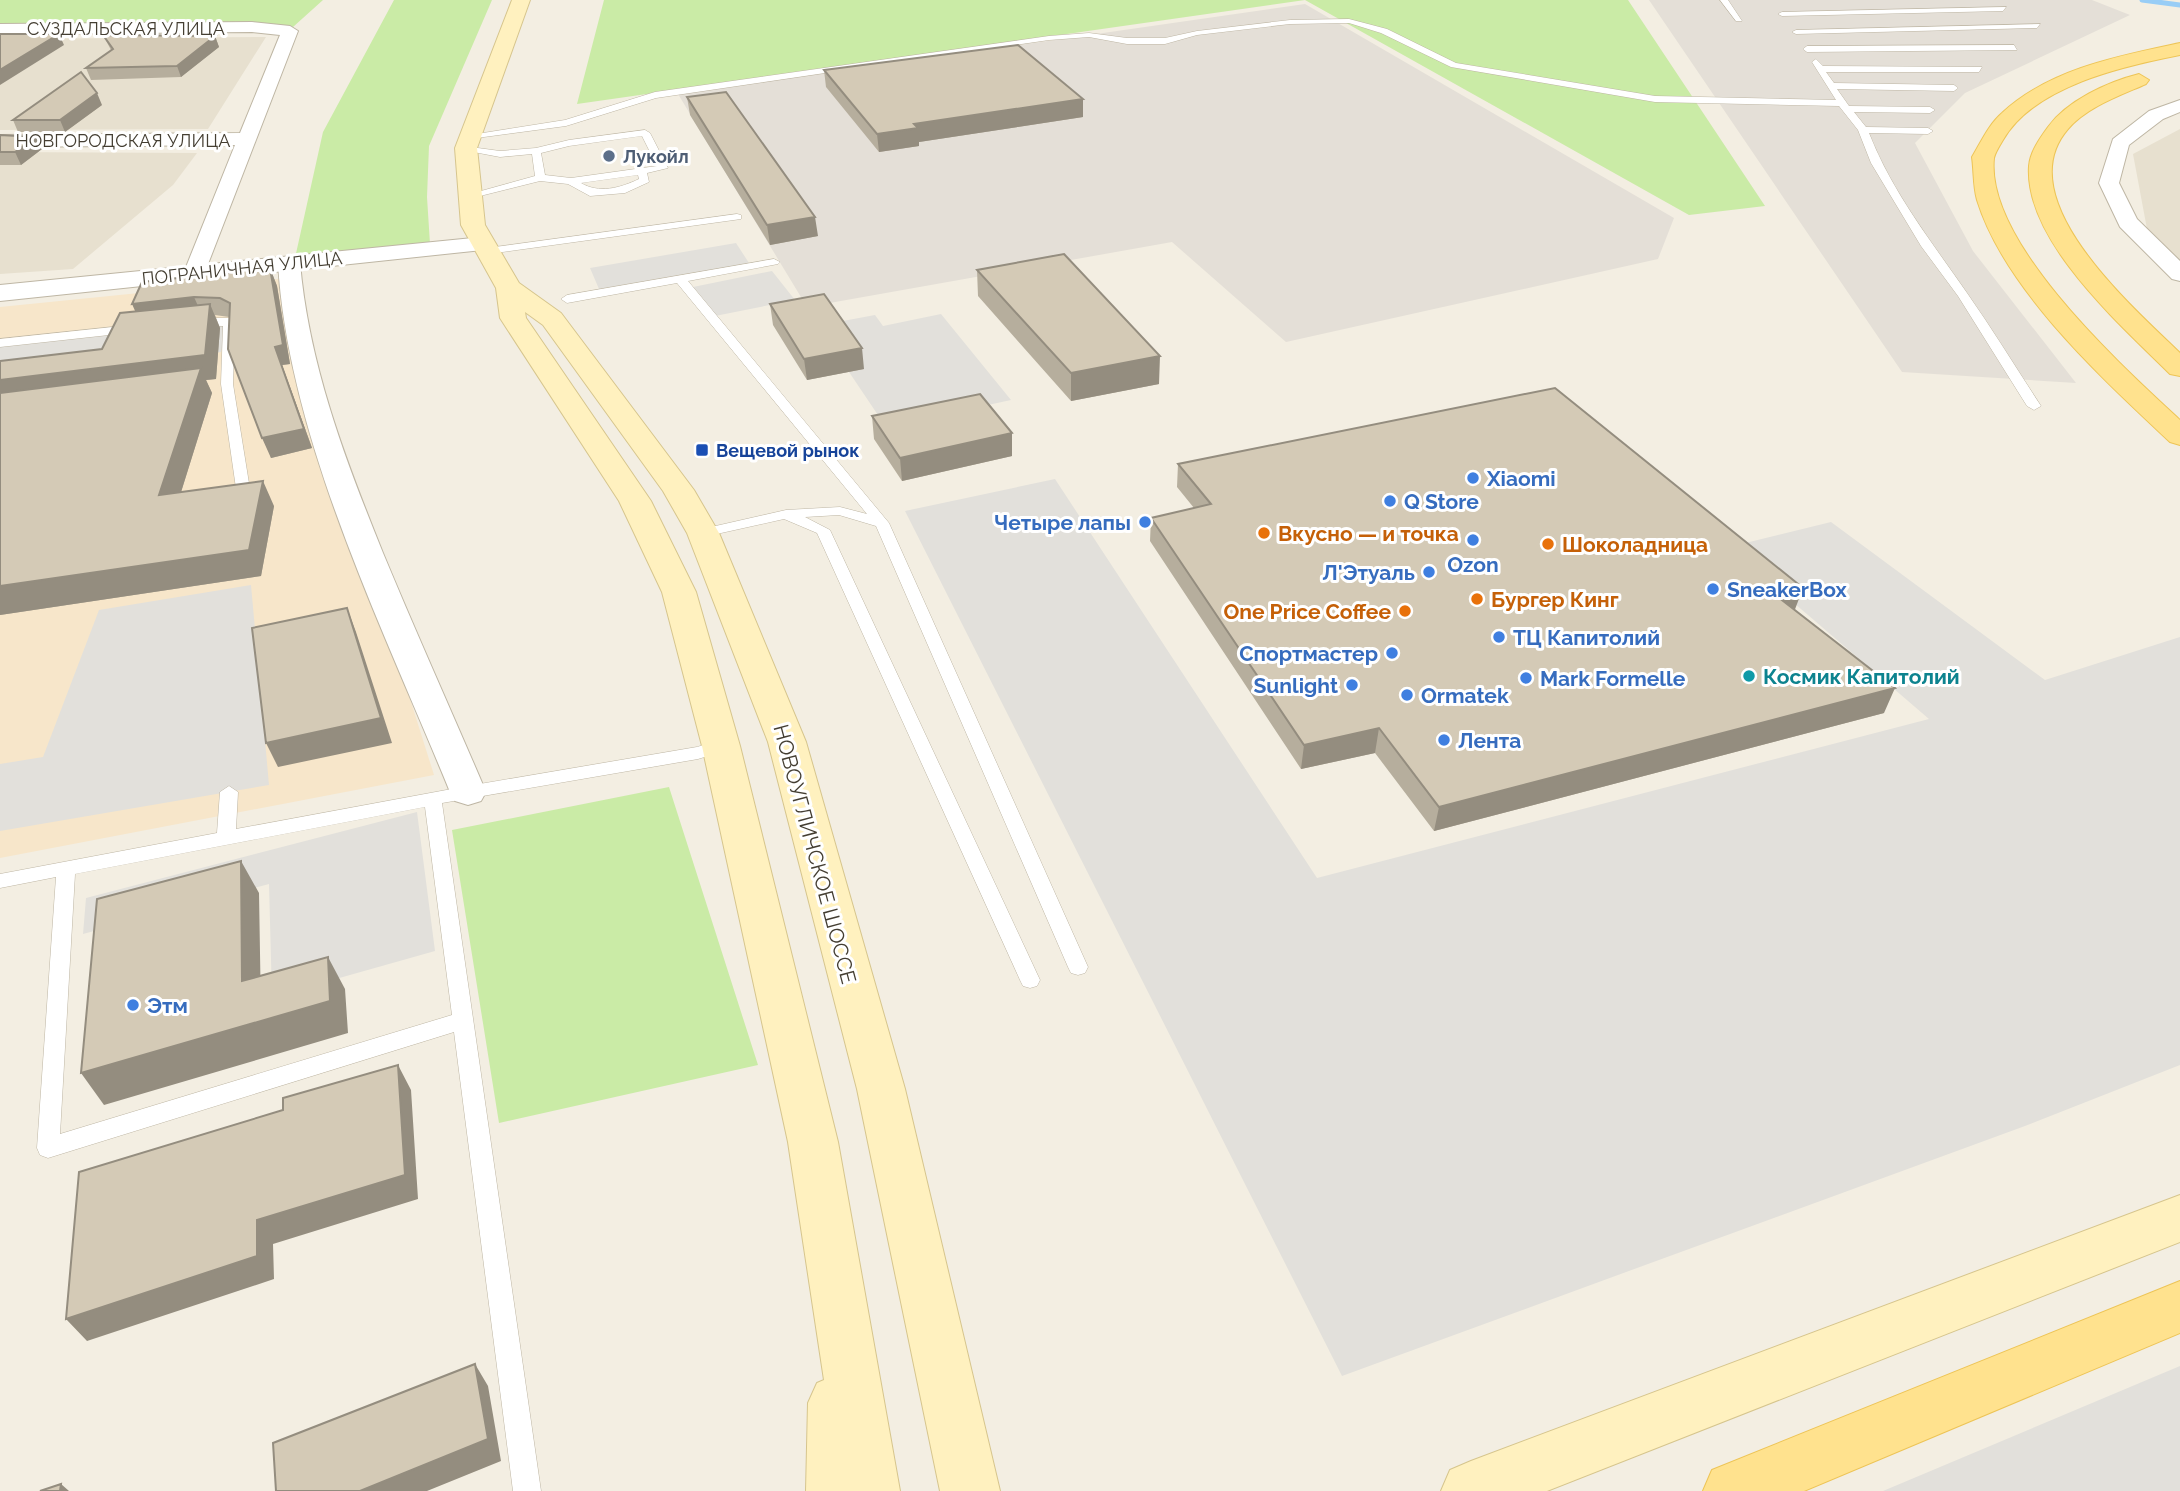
<svg xmlns="http://www.w3.org/2000/svg" width="2180" height="1491" font-family="Raleway,sans-serif">
<rect width="100%" height="100%" fill="#f3eee2"/>
<path fill="#e7e0cf" d="M266,37l-58,92 -208,1v-91z
M2180,129v134l-33,-34 -14,-75z
M0,152l197,1 -24,32 -100,84 -73,5z"/>
<path fill="#f7e6ca" d="M278,279l156,496 -434,83v-551z"/>
<path fill="#e4dfd7" d="M1649,0h443l38,15 -165,78 -50,50 58,108 103,132 -174,-11z
M1305,4l369,214 -16,41 -372,83 -114,-100 -365,65 -129,-213z"/>
<path fill="#caeba6" d="M0,0h323l-30,27 -293,2z
M394,0h98l-63,146 -2,51 3,47 -135,14 28,-126z
M604,0h1024l137,206 -76,9 -384,-215 -728,104z
M669,787l89,278 -259,58 -47,-293z"/>
<path fill="#e2e0db" d="M736,243l13,20 -150,26 -9,-21z
M772,271l23,29 -80,16 -22,-29z
M941,314l70,86 -125,27 -37,-55 14,-3 -31,-46 43,-8 8,11z
M229,322l-8,30 -221,26v-32z
M1055,479l262,399 612,-159 -200,-172 102,-25 214,158 135,-43v428l-155,61 -683,250 -437,-865z
M251,585l18,200 -269,46v-67l43,-7 56,-147z
M417,812l18,139 -163,46 -3,-113 -186,50 3,-36z
M2180,1366v125h-297z"/>
<g fill="none" stroke-linecap="round" stroke-linejoin="round">
<path stroke="#98cdf6" stroke-width="5" d="M2142,0l38,5"/>
<defs>
<path id="service" d="M1720,0h8l14,21h-6z
M2006,7l-3,4 -221,5 -4,-2 4,-2z
M1349,19l38,10 69,34 199,33 181,4 -24,-38 4,-3 7,7 159,1 -3,5h-153l8,11 120,2 4,3 -4,3 -117,-2 12,17 81,1 5,3 -5,3 -76,-1 12,15 62,1 5,3 -5,3 -59,-1c23,59 62,108 98,160 26,37 49,75 74,113l-7,4 -7,-4 -69,-110 -37,-50 -50,-83 -13,-33 -19,-24 -184,-4 -204,-35 -70,-34 -32,-10 -59,1 -93,11 -32,9h-38l-38,-7 -40,3 -393,58 -90,28 -97,13 -5,-3 101,-16 90,-28 394,-56 40,-3 38,5h38l32,-7 93,-11z
M2040,24l-3,4 -241,6 -4,-2 4,-2z
M2014,45l3,5 -210,2 -4,-3 4,-3z
M645,130l5,3 18,35 -21,5 2,9 -24,11 -35,3 -22,-12 -28,-3 -72,18 -5,-3 72,-20 -3,-22 -32,3 -37,-7v-4l37,5 36,-3 33,-8zM642,136l15,30 -86,12 -26,-3 -4,-22 28,-7zM638,175l1,4c-19,9 -40,15 -58,4z
M737,214l4,1v4l-253,35 -6,-3 6,-3z
M774,259l6,3 -2,2 -90,17 201,242 199,444 -3,6 -7,2 -7,-2 -3,-6 -192,-441 -37,-11 -34,2 25,13 210,450 -3,6 -7,2 -7,-2 -3,-6 -203,-447 -33,-14 -81,18 -7,-4 2,-3 88,-20 54,-3 27,7 -190,-231 -110,20 -6,-4 6,-4z
M195,318h34l6,4 -2,62 19,118 -2,3h-10l-2,-3 -17,-118 2,-58 -32,-1v-6z
M132,325l6,4 -2,3 -136,15v-8z
M721,740l9,6 -3,4 -29,9 -256,44 99,688h-28l-59,-459 -406,126 -8,-3 -3,-7 19,-271 -56,11v-14l217,-41 3,-41 9,-6 9,6 -2,37 232,-43 229,-39zM425,807l27,208 -392,119 15,-260z"/>
<path id="minor" d="M252,22l38,4 8,5 -95,246h-16l-3,-5 51,-127 -235,2v-12l240,-2 40,-98 -28,-3 -252,2v-10z
M2180,100v12l-17,7 -34,26 -10,38 18,36 43,42v20l-8,-2 -52,-52 -21,-44 14,-44 36,-28z
M289,256l11,7c9,102 45,196 83,290 33,80 69,159 103,239l-5,9 -13,4 -13,-4 -5,-9c-66,-162 -162,-354 -172,-529z"/>
<path id="tertiary" d="M483,237l9,2 3,5 -3,5 -492,52v-16z"/>
<path id="secondary" d="M512,0h18l-53,148 8,77 34,58 42,30 133,177 25,43 87,209 99,347 95,402h-60l-83,-402 -89,-347 -81,-209 -24,-42 -120,-166 -18,-13 1,6 125,183 45,91 44,154 98,396 62,349h-94l2,-88 9,-20 7,-3 -36,-238 -86,-396 -40,-154 -43,-91 -119,-183 -4,-30 -35,-63 -6,-77z
M2180,1195v47l-633,249h-106l9,-21 21,-9z"/>
<path id="primary" d="M2180,43v12c-56,11 -146,31 -177,85 -3,5 -8,13 -9,18 -9,85 129,209 186,262v25l-10,-3c-68,-64 -165,-152 -193,-242 -4,-14 -3,-29 -5,-43 9,-15 17,-33 30,-44 47,-44 117,-57 178,-70z
M2139,74l10,6 -3,4c-27,12 -59,23 -78,45 -61,70 66,179 112,224v23l-10,-2c-48,-48 -146,-133 -141,-208 1,-14 11,-28 19,-39 19,-26 59,-45 91,-53z
M2180,1281v52l-376,158h-101l9,-21z"/>
</defs>
<use href="#service" stroke="#beb6a4" stroke-width="1"/>
<use href="#minor" stroke="#beb6a4" stroke-width="2"/>
<use href="#tertiary" stroke="#beb6a4" stroke-width="2"/>
<use href="#secondary" stroke="#d6c58d" stroke-width="2"/>
<use href="#primary" stroke="#edc456" stroke-width="2"/>
<use href="#service" fill="#fff" fill-rule="evenodd"/>
<use href="#minor" fill="#fff" fill-rule="evenodd"/>
<use href="#tertiary" fill="#fff" fill-rule="evenodd"/>
<use href="#secondary" fill="#fff1bf" fill-rule="evenodd"/>
<use href="#primary" fill="#ffe28e" fill-rule="evenodd"/>
</g>
<path fill="#b6ae9d" d="M103,35l112,1 4,11 -38,30 -90,3 -5,-12 25,-18z
M824,70l259,47 -164,25v4l-40,6 -53,-65z
M687,97l131,139 -48,9 -80,-130z
M102,105l-37,27h-47l-5,-12z
M0,135l36,2 6,12 -21,16h-21z
M270,268l7,18 13,78 -8,1 30,83 -41,10 -42,-141 -14,-2 5,13 -4,51 -10,1 6,13 -31,99 93,14 -13,70 -261,39 102,-266 34,-38z
M977,270l182,114 -88,17 -93,-105z
M770,304l94,65 -57,11 -34,-55z
M872,416l140,40 -110,25 -28,-42z
M1178,464l617,146 89,103 -450,118 -59,-78 -74,16 -151,-228 1,-23 43,-10 -17,-21z"/>
<path fill="#948d7f" d="M59,34l5,11 -64,40v-15z
M215,36l4,11 -38,30 -4,-11z
M97,93l5,12 -37,27 -5,-12z
M1083,99v18l-164,25v4l-40,6 -2,-18 37,-10z
M36,137l6,12 -21,16 -6,-13z
M815,217l3,19 -48,9 -3,-20z
M270,268l7,18 13,78 -8,1 30,83 -41,10 -9,-20 13,-91z
M194,297l8,18 -62,7 -8,-18z
M210,304l10,24 -4,51 -10,1 6,13 -40,128 -172,-115v-26l205,-25z
M862,348l2,21 -57,11 -3,-21z
M1160,356l-1,28 -88,17v-28z
M1012,433v23l-110,25 -2,-23z
M263,481l11,25 -13,70 -261,39v-29z
M1803,588l-9,24 -20,-18z
M347,608l9,24 36,111 -114,24 -12,-24z
M1895,688l-11,25 -450,118 5,-24z
M1379,728l-4,25 -74,16 3,-24z
M241,861l18,32 2,120 -19,-32z
M328,957l17,32 3,44 -244,72 -23,-32z
M398,1065l13,25 7,109 -145,45 1,35 -187,62 -21,-22 191,-99z
M475,1364l13,22 13,75 -74,30h-67z
M61,1484l8,7h-9z"/>
<path fill="#d4cab6" stroke="#948d7f" stroke-width="2" d="M0,34h59l-59,36z
M103,35l112,1 -38,30 -91,2 27,-19z
M1018,45l65,54 -169,25 4,4 -41,6 -53,-64z
M81,72l16,21 -37,27h-47z
M726,92l89,125 -48,8 -80,-128z
M0,135l36,2 -21,15h-15z
M1064,254l96,102 -89,17 -94,-103z
M270,268l13,77 -8,2 29,82 -42,9 -34,-89 2,-46 -10,-5 -26,-1 -62,7 10,-22z
M824,294l38,54 -58,11 -34,-55z
M210,304l-5,51 -205,25v-19l102,-12 18,-36z
M201,368l-42,127 104,-14 -14,69 -249,36v-193z
M1555,388l248,200 -29,6 121,94 -456,119 -60,-79 -75,17 -153,-227 60,-14 -33,-40z
M980,394l32,39 -112,25 -28,-42z
M347,608l34,110 -115,25 -14,-115z
M241,861l1,120 86,-24 2,44 -249,72 16,-174z
M398,1065l7,110 -148,45v36l-191,63 13,-147 204,-62v-12z
M475,1364l13,75 -128,52h-84l-3,-48z
M61,1484l-1,7h-20z"/>
<circle fill="#5c6f8a" stroke="#fff" stroke-width="2.5" cx="609" cy="156" r="7"/>
<rect fill="#1a4fb4" stroke="#fff" stroke-width="2.5" x="695" y="443" width="14" height="14" rx="3.5"/>
<g fill="#3f7fe0" stroke="#fff" stroke-width="2.5">
<circle cx="1473" cy="478" r="7"/>
<circle cx="1390" cy="501" r="7"/>
<circle cx="1145" cy="522" r="7"/>
<circle cx="1473" cy="540" r="7"/>
<circle cx="1429" cy="572" r="7"/>
<circle cx="1713" cy="589" r="7"/>
<circle cx="1499" cy="637" r="7"/>
<circle cx="1392" cy="653" r="7"/>
<circle cx="1526" cy="678" r="7"/>
<circle cx="1352" cy="685" r="7"/>
<circle cx="1407" cy="695" r="7"/>
<circle cx="1444" cy="740" r="7"/>
<circle cx="133" cy="1005" r="7"/>
</g>
<g fill="#e8710a" stroke="#fff" stroke-width="2.5">
<circle cx="1264" cy="533" r="7"/>
<circle cx="1548" cy="544" r="7"/>
<circle cx="1477" cy="599" r="7"/>
<circle cx="1405" cy="611" r="7"/>
</g>
<circle fill="#0f9aa8" stroke="#fff" stroke-width="2.5" cx="1749" cy="676" r="7"/>
<g text-anchor="middle" dominant-baseline="central" stroke-width="6" stroke-linejoin="round" paint-order="stroke">
<g font-size="18" fill="#443e32" stroke="#fff">
<text x="126" y="28">СУЗДАЛЬСКАЯ УЛИЦА</text>
<text x="123" y="140">НОВГОРОДСКАЯ УЛИЦА</text>
<text transform="translate(242 268) rotate(-6)">ПОГРАНИЧНАЯ УЛИЦА</text>
</g>
<g font-size="18" font-weight="bold" fill="#4e5e75" stroke="#fff" text-anchor="start">
<text x="623" y="156">Лукойл</text>
</g>
<g font-size="18" font-weight="bold" fill="#164399" stroke="#fff" text-anchor="start">
<text x="716" y="450">Вещевой рынок</text>
</g>
<g font-size="21" font-weight="bold" fill="#366cbe" stroke="#fff" text-anchor="start">
<text x="1487" y="478">Xiaomi</text>
<text x="1404" y="501">Q Store</text>
<text x="1131" y="522" text-anchor="end">Четыре лапы</text>
<text x="1473" y="564" text-anchor="middle">Ozon</text>
<text x="1415" y="572" text-anchor="end">Л'Этуаль</text>
<text x="1727" y="589">SneakerBox</text>
<text x="1513" y="637">ТЦ Капитолий</text>
<text x="1378" y="653" text-anchor="end">Спортмастер</text>
<text x="1540" y="678">Mark Formelle</text>
<text x="1338" y="685" text-anchor="end">Sunlight</text>
<text x="1421" y="695">Ormatek</text>
<text x="1458" y="740">Лента</text>
<text x="147" y="1005">Этм</text>
</g>
<g font-size="21" font-weight="bold" fill="#c56008" stroke="#fff" text-anchor="start">
<text x="1278" y="533">Вкусно — и точка</text>
<text x="1562" y="544">Шоколадница</text>
<text x="1491" y="599">Бургер Кинг</text>
<text x="1391" y="611" text-anchor="end">One Price Coffee</text>
</g>
<g font-size="21" font-weight="bold" fill="#0d838f" stroke="#fff" text-anchor="start">
<text x="1763" y="676">Космик Капитолий</text>
</g>
<g font-size="21" fill="#443e32" stroke="#fff">
<text transform="translate(815 854) rotate(75)">НОВОУГЛИЧСКОЕ ШОССЕ</text>
</g>
</g>
</svg>
